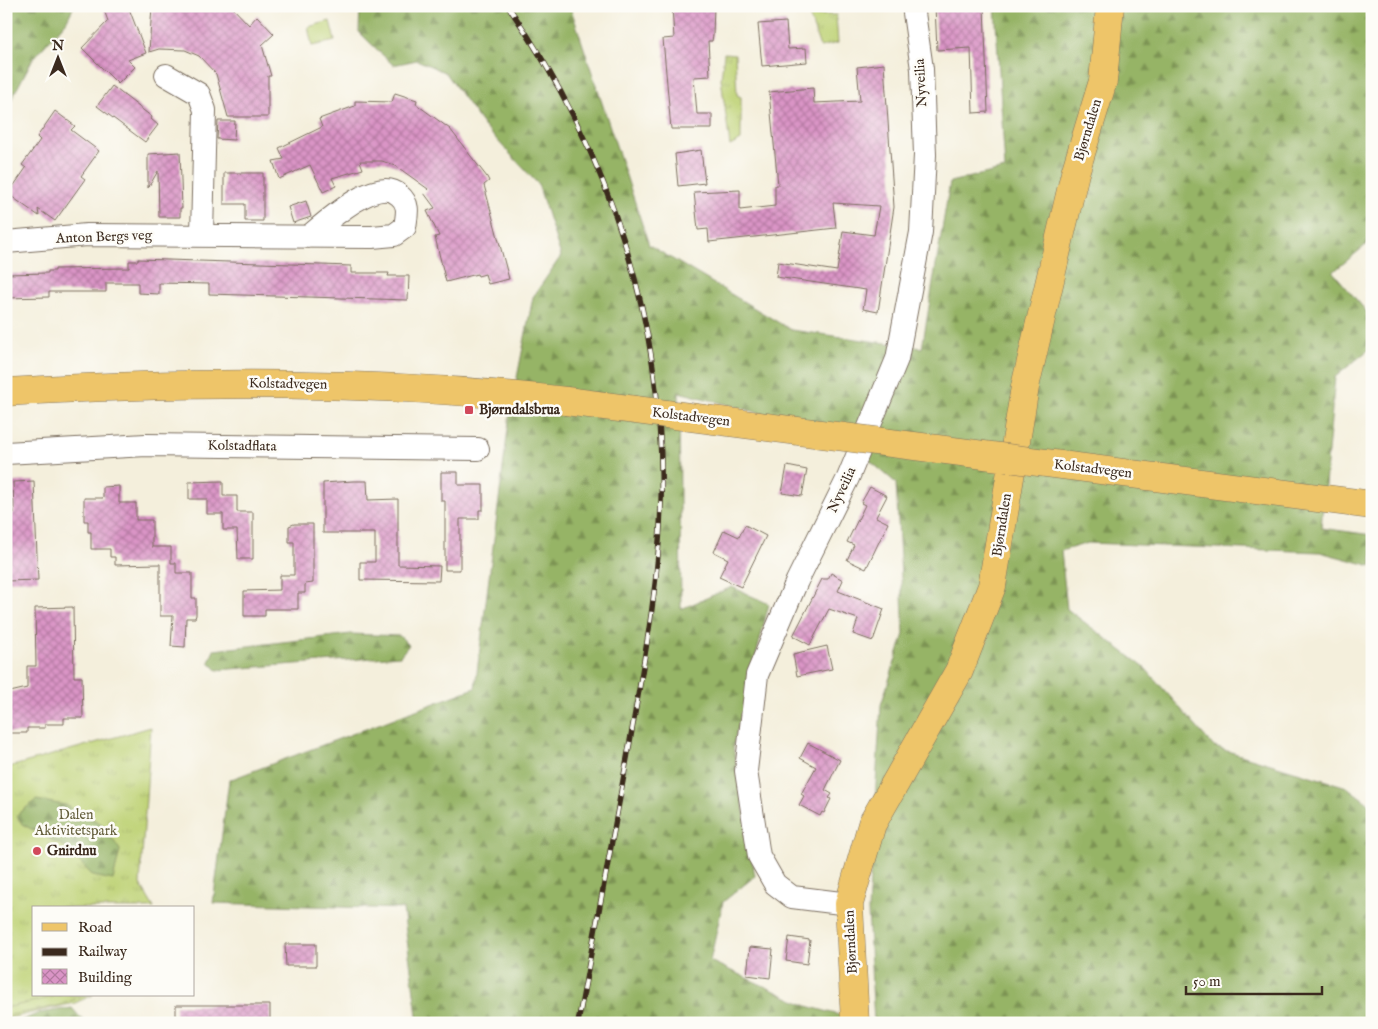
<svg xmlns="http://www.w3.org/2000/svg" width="1378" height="1029" font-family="'IM FELL English',serif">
<defs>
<pattern id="grass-tufts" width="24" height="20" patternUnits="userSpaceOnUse" patternTransform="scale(1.25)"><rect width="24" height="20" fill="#bed275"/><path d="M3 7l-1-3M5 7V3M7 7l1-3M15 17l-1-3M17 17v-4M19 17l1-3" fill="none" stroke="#a4b465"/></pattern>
<pattern id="forest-firs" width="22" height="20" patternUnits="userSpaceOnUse" patternTransform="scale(1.25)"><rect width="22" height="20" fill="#96b466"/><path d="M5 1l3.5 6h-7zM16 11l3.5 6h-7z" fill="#7c9353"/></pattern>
<pattern id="building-cross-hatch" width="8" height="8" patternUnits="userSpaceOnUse" patternTransform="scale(1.25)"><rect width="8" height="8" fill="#da94c6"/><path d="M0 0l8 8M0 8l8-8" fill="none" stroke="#b279a0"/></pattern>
</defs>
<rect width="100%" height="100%" fill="#fdfcf7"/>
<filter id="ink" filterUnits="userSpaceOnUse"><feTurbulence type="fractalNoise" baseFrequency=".02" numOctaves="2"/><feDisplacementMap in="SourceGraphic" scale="10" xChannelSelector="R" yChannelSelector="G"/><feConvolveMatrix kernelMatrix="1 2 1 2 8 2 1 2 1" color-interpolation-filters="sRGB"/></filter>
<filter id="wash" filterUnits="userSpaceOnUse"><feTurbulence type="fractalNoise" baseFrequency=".0096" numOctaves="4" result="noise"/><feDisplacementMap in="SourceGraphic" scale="20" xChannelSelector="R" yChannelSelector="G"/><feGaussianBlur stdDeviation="1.12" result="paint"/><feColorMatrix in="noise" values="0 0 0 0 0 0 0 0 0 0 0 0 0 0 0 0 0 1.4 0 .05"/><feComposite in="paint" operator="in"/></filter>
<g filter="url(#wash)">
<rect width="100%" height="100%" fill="#f4efdc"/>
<path fill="url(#grass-tufts)" stroke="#7c7e4a" d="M809,15h27l2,28 -18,4z
M330,21l5,20 -23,5 -4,-19z
M724,53l11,1 2,41 4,2v43l-11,6 -9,-67z
M151,727l-11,157 14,24h-120v87h59l-18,8 -69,16v-251z"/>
<path fill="url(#forest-firs)" stroke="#686f42" d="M6,6h68l-8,16 -34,38 -26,50z
M360,6h210l79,239 142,85 131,18 28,-166 55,-13 -10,-163h377v234l-39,32 39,46v29l-37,30 -14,151 51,7v31l-52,-14 -232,-9 -27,8 6,58 78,59 69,79 133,40 25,19v217h-498l-6,-113 13,-205 23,-71 -8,-151 -59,-50 -158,-41 2,217 51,-22 37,17 -36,142 22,130 -32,26 -13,59 97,45 61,17h-450l-15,-114 -190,-6 16,-123 246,-92 35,-275 23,-116 28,-41 -23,-72 -54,-58 -38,-53 -29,-13 -24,5 -34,-33z
M351,634l49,2 9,9 -9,11 -183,14 -8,-8 5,-12z
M36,800l29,5 37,19 18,26 -7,30 -20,-4 -26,-28 -45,-24 -5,-9z
M72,1008l13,15h-69l23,-10z"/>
<path fill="#bed275" stroke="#7c7e4a" d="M61,995h25l-29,11 -51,10v-8z"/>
<g id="blocks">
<path fill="url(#building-cross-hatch)" d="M113,6h15l18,47 -18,7 7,7 -17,17 -36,-36 26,-27 -4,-11z
M152,6h79l18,19 8,-9 17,18 -12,11 9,31h-3v41h-40l-12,-43 -17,-18 -14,-6 -26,-1 -10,3z
M672,6h42l-1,29 -1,6h-4l2,35 -16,1 3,37h15v15h-41l-8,-90 11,-1z
M935,6h49l4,106 -15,1 -2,-65 -34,2z
M786,22l2,27 18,-1 1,14 -45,4 -4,-42z
M884,64l10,143 -16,105 -15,-3 3,-19 -90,-13 2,-15 59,9 6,-40 31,4 5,-29 -46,-3 3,25 -127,14 -1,-13 -10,1 -4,-38 46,-2v20l35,-4v-21h3l-9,-93 44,-4 1,15 46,-2 -3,-34z
M112,86l40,31 -1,2 7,6 -13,17 -48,-36z
M395,93l22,7 -1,4 34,25 37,48 2,4 -5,4 25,94 -21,5 -3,-10 -7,2 -1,-2 -31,8 -11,-45 4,-1 -12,-25 8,-3 -11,-15 4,-4 -32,-23 -14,-5h-22l3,8 -31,9 4,8 -13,6 -13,-27 -31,14 -6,-18 11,-2 -5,-11 43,-21 -3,-8 36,-13v-5l37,1z
M55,111l20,15 -4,4 28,21 -18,25 4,3 -30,42 -17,-12 1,7 -31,-22 18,-26 -4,-3 18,-25 -3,-3z
M218,121h17l-1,19 -17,-1z
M701,150l4,33 -27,3 -3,-32z
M180,152l2,56h-2v9h-21l-1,-46 -10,17v-34z
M224,173h39v48h-18v-17h-21z
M306,201l5,16 -18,6 -5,-16z
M138,259l213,7v7h38l-1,3h21l-1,24 -199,-6v-10l-50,-1v11l-21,-1v-10h-32v9h-57v5l-43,1v-24l42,-1v-2h7v-2l74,-1v-7h9z
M787,466l20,4 -5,26 -20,-3z
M441,472h17v13h25v25h-4v9h-19v51h-15v-69h-4z
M34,481l4,99 -32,1v-68h8l-1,-31z
M223,481v15h14v16h16v47h-15l-1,-29h-14v-16h-16v-15h-18v-17z
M353,481h14l1,19 30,-1v66l42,1 -1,15 -79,-1v-18h15v-29h-52v-50z
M119,486v17h17v17h16v27h19v16h5v10h16v25h4v17l-1,3h-9l-1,29 -14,-1 2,-30h-13v-52l-45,1v-8h-5v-8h-19v-17h-3v-11h-4v-23h19v-11z
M870,487l17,9 -11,21 12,6 -22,46 -19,-9 7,-15 -7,-3 18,-37 -4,-2z
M294,524h19v59l-8,1v9h-7v16h-33v7h-21v-25l36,-1v-15h14v-33h-5v-16z
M745,525l21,11 -25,51 -22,-10 9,-18 -14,-7 10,-22 15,7z
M831,573l12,7 -5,11 46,18 -11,32 -20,-7 5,-15 -29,-10 -19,36 -17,-9 29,-57h6z
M73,607l1,70h8l1,41h-19v6h-19v4h-18v5h-21v-40l21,-5v-22h9l-1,-58z
M827,646l5,23 -35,7 -4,-22z
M808,743l32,17 -15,30 7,4 -3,4 2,1 -7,14 -2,-1 -2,4 -21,-11 5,-9 -3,-2 15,-27 -16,-9z
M789,937l21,3 -3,24 -21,-3z
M285,944h31v22h-30z
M750,947l23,2 -3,29 -23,-3z
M176,1005h94v18h-94z"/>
</g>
</g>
<g filter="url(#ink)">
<use href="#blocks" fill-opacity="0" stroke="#7c6f60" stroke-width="1"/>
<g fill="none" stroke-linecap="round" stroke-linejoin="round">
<defs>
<path id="minor" d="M166,75l33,19 6,16 -3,125
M6,242l81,-7 285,2 22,-2 11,-8c2,-13 5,-23 -6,-32 -22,-20 -73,27 -91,42
M6,453l140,-8 332,4
M849,904l-57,-7 -17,-13 -16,-28 -13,-85 11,-96 40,-94 51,-103 49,-119 24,-127 4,-77 -3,-86 -9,-63"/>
<path id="major" d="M6,392c187,-11 373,-12 560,9
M855,1023l-6,-119 23,-80 87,-153 33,-85 33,-199 50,-214 28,-92 7,-75"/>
</defs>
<use href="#minor" stroke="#7c6f60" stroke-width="24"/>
<use href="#major" stroke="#7c6f60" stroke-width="29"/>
<use href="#minor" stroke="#fff" stroke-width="22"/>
<use href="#major" stroke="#eec569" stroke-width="28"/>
<defs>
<path id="rail" d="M508,6c102,147 158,319 153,498 -2,77 -16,152 -29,226 -17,98 -36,195 -54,293"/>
</defs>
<use href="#rail" stroke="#3b2a1e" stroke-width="5.5"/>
<use href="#rail" stroke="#fdfcf7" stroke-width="4" stroke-dasharray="11" stroke-linecap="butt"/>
<defs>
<path id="major-bridge" d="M566,401l806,104"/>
</defs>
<use href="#major-bridge" stroke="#7c6f60" stroke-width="29" stroke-linecap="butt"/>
<use href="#major-bridge" stroke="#eec569" stroke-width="28"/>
</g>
</g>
<g fill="#d1495b" stroke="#fdfcf7" stroke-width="2">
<rect x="464" y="405" width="10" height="10" rx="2.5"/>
<circle cx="37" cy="851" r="5"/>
</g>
<g text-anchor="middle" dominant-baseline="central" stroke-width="5" stroke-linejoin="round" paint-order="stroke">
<g font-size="14" fill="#3b2a1e" stroke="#fdfcf7">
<text transform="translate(921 83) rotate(-93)">Nyveilia</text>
<text transform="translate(1088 130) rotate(-73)">Bjørndalen</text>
<text transform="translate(104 237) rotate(-2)">Anton Bergs veg</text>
<text transform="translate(288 384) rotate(1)">Kolstadvegen</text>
<text transform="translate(691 417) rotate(7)">Kolstadvegen</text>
<text transform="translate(242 446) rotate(1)">Kolstadflata</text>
<text transform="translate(1093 469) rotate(7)">Kolstadvegen</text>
<text transform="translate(842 490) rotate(-65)">Nyveilia</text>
<text transform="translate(1002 525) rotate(-81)">Bjørndalen</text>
<text transform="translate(851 942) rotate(-93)">Bjørndalen</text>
</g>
<g font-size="14" font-weight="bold" fill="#3b2a1e" stroke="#fdfcf7" text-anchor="start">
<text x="479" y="410">Bjørndalsbrua</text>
<text x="47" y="851">Gnirdnu</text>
</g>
<g font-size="14" fill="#625c38" stroke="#fdfcf7">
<text x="76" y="815">Dalen<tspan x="76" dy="16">Aktivitetspark</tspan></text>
</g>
</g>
<rect width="1378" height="1029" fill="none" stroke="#fdfcf7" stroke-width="25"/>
<rect x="32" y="906" width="162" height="90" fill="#fdfcf7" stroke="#afa8a0"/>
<rect x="42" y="923" width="25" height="8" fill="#eec569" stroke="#afa8a0"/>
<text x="78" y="932" font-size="15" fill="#3b2a1e">Road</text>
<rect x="42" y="948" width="25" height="8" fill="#3b2a1e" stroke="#afa8a0"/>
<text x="78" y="956" font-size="15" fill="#3b2a1e">Railway</text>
<rect x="42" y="969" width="25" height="15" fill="url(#building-cross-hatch)" stroke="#afa8a0"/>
<text x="78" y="982" font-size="15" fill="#3b2a1e">Building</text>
<g transform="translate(58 58)" stroke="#fdfcf7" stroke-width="4" paint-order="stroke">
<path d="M0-4L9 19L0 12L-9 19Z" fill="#3b2a1e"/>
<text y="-8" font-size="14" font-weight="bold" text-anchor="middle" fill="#3b2a1e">N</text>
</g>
<path d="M1186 986v8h136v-8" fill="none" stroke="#3b2a1e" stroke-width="2.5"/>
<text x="1193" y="986" font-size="15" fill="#3b2a1e" stroke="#fdfcf7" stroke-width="4" paint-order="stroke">50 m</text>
</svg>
